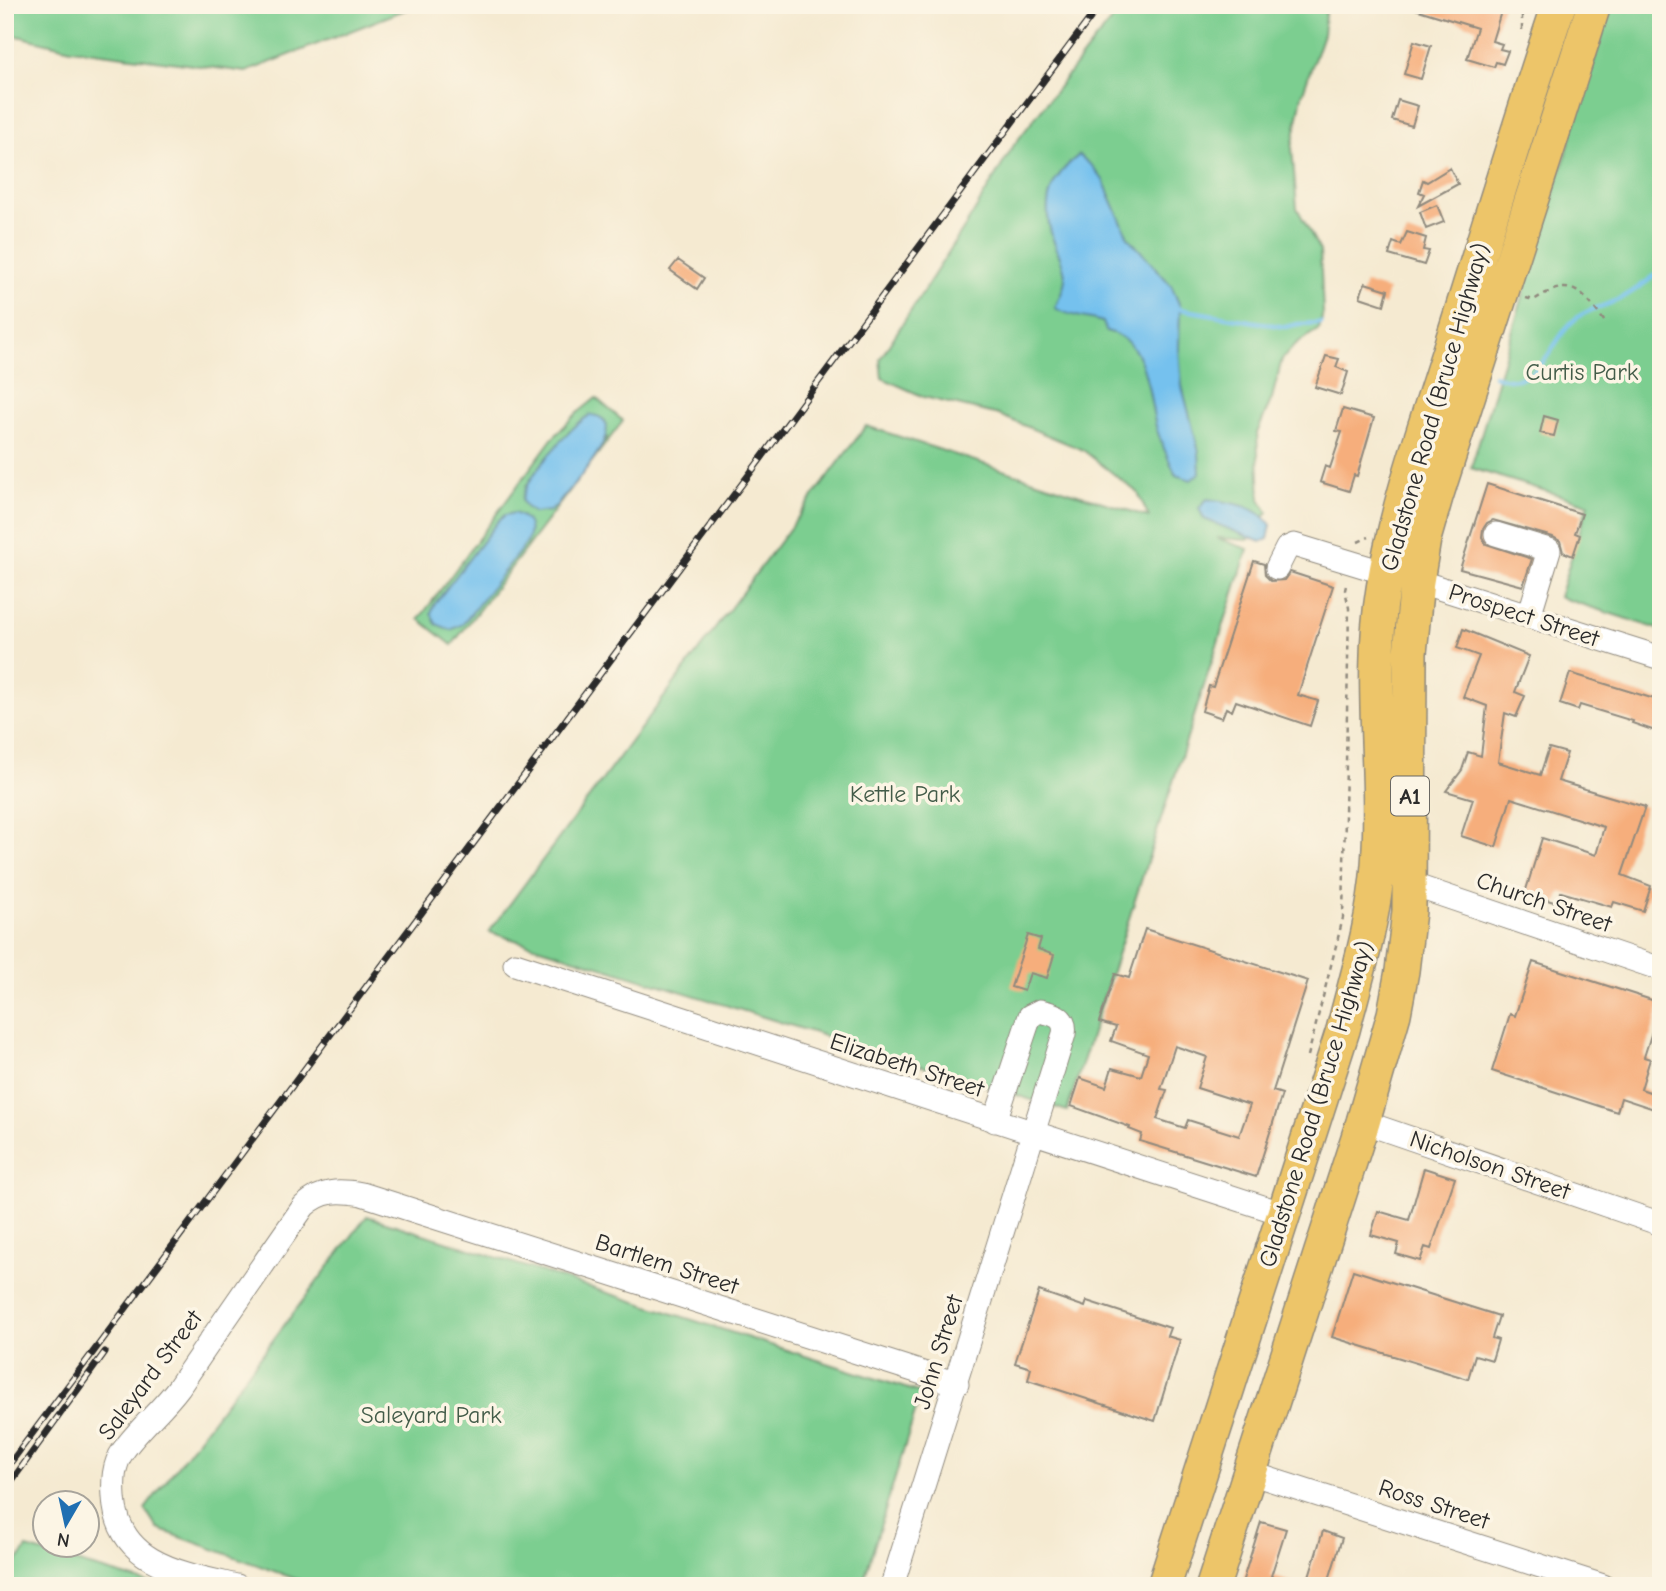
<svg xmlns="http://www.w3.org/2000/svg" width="1666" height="1591" font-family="'Comic Neue',sans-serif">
<rect width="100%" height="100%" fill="#fcf5e5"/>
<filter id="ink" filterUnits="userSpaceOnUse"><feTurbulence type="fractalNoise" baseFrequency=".0143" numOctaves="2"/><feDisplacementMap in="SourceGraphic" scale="14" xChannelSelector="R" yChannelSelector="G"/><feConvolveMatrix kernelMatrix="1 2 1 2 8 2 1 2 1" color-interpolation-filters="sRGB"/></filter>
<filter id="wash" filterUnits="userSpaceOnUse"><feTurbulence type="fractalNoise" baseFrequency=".00686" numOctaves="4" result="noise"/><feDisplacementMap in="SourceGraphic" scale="28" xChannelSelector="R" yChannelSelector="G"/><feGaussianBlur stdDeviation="1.57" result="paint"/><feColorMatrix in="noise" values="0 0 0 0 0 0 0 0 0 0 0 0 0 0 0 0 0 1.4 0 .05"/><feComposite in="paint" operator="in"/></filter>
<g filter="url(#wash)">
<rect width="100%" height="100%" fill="#f5ead1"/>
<path fill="#7cce90" stroke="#547c5e" stroke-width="2" fill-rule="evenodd" d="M5,5h412l-171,67 -175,-23 -66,-16z
M1125,5h201l-3,29 -21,61 -10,53 5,60 23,43 3,62 -4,16 -22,14 -15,16 -10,39 -15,35 3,66 8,13 -20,28 -31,-2 31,11 -181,562 -578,-179 377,-506 283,91 -11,-24 -55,-43 -84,-35 -75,-18 -42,-19 -2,-19 91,-142 43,-72 81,-105z
M1611,5h50v625l-102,-33 29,-93 -117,-36z
M596,398l27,23 -171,224 -33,-26 133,-180 23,-24zM570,430l37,8 -49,66 -32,-18z
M367,1216l554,177 -59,193h-547l-157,-57 -13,-20z
M27,1548l132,38h-154v-8z"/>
<path fill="#74c1ee" stroke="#50768c" stroke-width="2" d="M1079,155l13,11 11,14 25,57 43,48 9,21 -1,42 3,38 17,66 1,21 -9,7 -15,-5c-7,-15 -14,-29 -19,-45 -10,-34 -7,-90 -51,-99l-3,-9c-16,-5 -33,-5 -48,-14 4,-11 10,-19 10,-31 -1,-15 -9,-27 -13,-41 -11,-35 -1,-59 27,-81z
M590,415c48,3 -21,74 -32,89l-8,7 -16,2 -8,-6 -4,-6c1,-20 49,-76 68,-86z
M1207,499c22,3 51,6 64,26l-3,14 -7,3 -57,-23 -5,-11z
M514,513c16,5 19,16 12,30l-63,81 -12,6 -15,-6 -5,-11 3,-8 64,-84 7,-6z"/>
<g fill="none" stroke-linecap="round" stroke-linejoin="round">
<path stroke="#74c1ee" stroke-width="4.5" d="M1179,309l106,18 13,-3 23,-1
M1494,375c12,4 20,7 32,1 21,-10 29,-37 45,-53 13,-14 33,-16 49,-24 15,-8 28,-18 41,-28"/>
</g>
<g id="blocks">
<path fill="#f6ae7b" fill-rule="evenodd" d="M1413,5h90l-11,36 10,3 -2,5 8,2 -5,13 -7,-2 -2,5 -27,-8 10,-31 -65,-20z
M1414,41l17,5 -10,33 -17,-5z
M1398,100l20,6 -6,20 -20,-6z
M1450,168l8,16 -40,22 6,-12 -5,-2 4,-12 4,2z
M1437,205l7,17 -18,7 -6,-17z
M1407,232l19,6 -3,12 6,1 -5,14 -35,-10 4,-13 8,3z
M678,260l26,18 -7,11 -27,-19z
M1365,283l23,7 -4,15 -24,-8z
M1326,356l13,3 -3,8 12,5 -7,23 -26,-8z
M1343,409l31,9 -17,58 -3,-1 -5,16 -29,-9 5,-16 5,2 12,-36 -6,-1z
M1544,416l14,4 -4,16 -14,-3z
M1487,484l95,30 -7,19 5,2 -7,21 -10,-4 -3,-11 -7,-4 -60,-17 -6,3 -4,6 -1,8 4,7 46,15 -9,27 -63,-17z
M1254,561l10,3 1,11 6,6 13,-1 6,-8 43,14 -35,109 20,6 -8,25 -74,-25 -4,10 -6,-3 -4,10 -20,-7 7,-25 4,1z
M1463,629l66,27 -14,36 10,4 -9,21 -11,-4 -7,49 42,13 9,-27 18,5 -9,28 87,26 -23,68 29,11 -8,25 -29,-9 -2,5 -51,-15 -4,11 -32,-10 17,-55 54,17 8,-28 -93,-29 -15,49 -35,-11 12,-37 -27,-8 16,-21 6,-18 13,4 6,-50 -24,-9 16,-41 -22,-8z
M1570,673l91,28v32l-29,-10 1,-2 -53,-16 -2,5 -18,-6z
M1145,929l163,52 -35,110 9,3 -26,83 -116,-36 2,-7 -13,-5 1,-2 -59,-21 9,-28 26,9 6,-19 29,8 7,-22 -37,-13 5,-14 -17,-5 16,-48 14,4zM1175,1046l32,11 -10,31 53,17 -11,31 -51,-16 -3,8 -28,-9 10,-29 -6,-1z
M1028,935l13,4 -3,10 16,6 -7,23 -17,-5 -6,18 -13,-4z
M1533,962l128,41 -17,54 6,2 -9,30 17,6 -4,14 -33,-11 -4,14 -125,-41 18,-57 5,2z
M1424,1168l31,10 -24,71 -6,-2 -5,14 -24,-7 3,-11 -28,-8 7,-24 31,9z
M1353,1270l146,46 -7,22 6,2 -6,20 -17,-5 -7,24 -136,-42z
M1039,1291l46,16 2,-6 83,27 -3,8 13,4 -25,81 -127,-41 3,-12 -16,-5z
M1261,1522l25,7 -15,47 23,7v3h-53z
M1323,1531l19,7 -15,48h-21z"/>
</g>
</g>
<g filter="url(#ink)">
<use href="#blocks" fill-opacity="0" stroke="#908a7e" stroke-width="2"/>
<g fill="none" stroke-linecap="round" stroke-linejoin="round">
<defs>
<path id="minor" d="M1496,534l53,16 -20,66
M1277,568l10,-20 7,-3 92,28
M1417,581l244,77
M1410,884l251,85
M515,964l769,250
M1363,1122l298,102
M1250,1473l353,113
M237,1586c-52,-12 -120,-21 -123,-89 -1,-15 -1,-32 9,-46 16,-23 39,-41 56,-64 41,-61 83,-121 125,-181 18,-16 34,-16 58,-12l595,190
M892,1586l172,-552c3,-17 -10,-20 -24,-23l-10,5 -35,105"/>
<path id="highway" d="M1164,1586l179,-556c14,-54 31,-109 35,-165 7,-92 -10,-185 5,-276 13,-84 43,-165 68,-245 36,-113 70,-227 108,-339
M1213,1586l150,-464 31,-108 8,-43 7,-60 1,-258 7,-72 7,-42 12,-42 158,-492"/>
</defs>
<use href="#minor" stroke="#908a7e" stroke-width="25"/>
<use href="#highway" stroke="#908a7e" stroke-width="36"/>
<path stroke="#908a7e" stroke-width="2.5" stroke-dasharray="5 5" stroke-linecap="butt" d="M1522,5v28
M1526,298l8,2c38,-25 48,-8 71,22
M1358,542l11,-5
M1308,1056l35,-138 6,-310 -4,-18 2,-9"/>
<use href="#minor" stroke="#fff" stroke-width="23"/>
<use href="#highway" stroke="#edc569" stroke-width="33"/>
<defs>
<path id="rail" d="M5,1470l1095,-1465
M5,1490l100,-138"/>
</defs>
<use href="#rail" stroke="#2b2b2b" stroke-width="7"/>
<use href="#rail" stroke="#fcf5e5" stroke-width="4.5" stroke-dasharray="13" stroke-linecap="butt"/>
</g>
</g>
<g text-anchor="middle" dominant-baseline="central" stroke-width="7" stroke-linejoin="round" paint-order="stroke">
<rect fill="#fcf5e5" stroke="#6a6863" stroke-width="2" x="1391" y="776.5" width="38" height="39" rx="5"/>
<g font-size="23" font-weight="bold" fill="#2b2b2b">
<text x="1410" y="796">A1</text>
</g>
<g font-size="24" fill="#435c49" stroke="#fcf5e5">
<text x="1582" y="372">Curtis Park</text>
<text x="905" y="794">Kettle Park</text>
<text x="431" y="1415">Saleyard Park</text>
</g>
<g font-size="24" fill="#2b2b2b" stroke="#fcf5e5">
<text transform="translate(1435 407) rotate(-74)">Gladstone Road (Bruce Highway)</text>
<text transform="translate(1524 615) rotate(18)">Prospect Street</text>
<text transform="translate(1544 902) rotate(19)">Church Street</text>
<text transform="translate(907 1065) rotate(18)">Elizabeth Street</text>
<text transform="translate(1316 1104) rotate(-73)">Gladstone Road (Bruce Highway)</text>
<text transform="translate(1490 1165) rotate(19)">Nicholson Street</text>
<text transform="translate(667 1264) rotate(18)">Bartlem Street</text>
<text transform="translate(938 1352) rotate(-73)">John Street</text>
<text transform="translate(150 1375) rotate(-53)">Saleyard Street</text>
<text transform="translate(1434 1504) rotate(18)">Ross Street</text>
</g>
</g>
<rect width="1666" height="1591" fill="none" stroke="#fcf5e5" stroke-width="28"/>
<g transform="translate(66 1524) rotate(189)"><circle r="33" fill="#fcf5e5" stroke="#a8a49b" stroke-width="2"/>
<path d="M0-5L12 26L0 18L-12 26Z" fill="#1f6fb2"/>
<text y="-10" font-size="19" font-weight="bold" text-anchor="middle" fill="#2b2b2b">N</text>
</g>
</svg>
